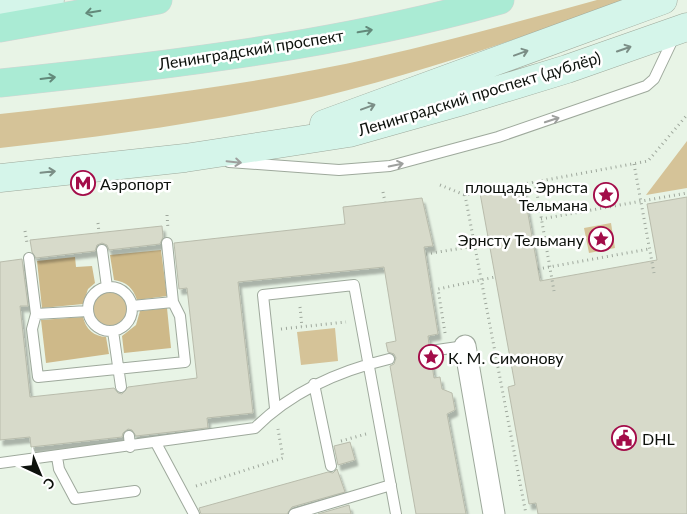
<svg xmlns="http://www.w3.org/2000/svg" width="687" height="514" font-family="Lato,sans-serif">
<defs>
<filter id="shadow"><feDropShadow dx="3" dy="5.5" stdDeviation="1" flood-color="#0004"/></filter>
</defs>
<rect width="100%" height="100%" fill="#e8f4e6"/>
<path fill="#d5c398" d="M597,0h26c-107,40 -216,78 -328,103 -97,21 -196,34 -295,45v-34c126,-14 253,-29 377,-57 74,-17 147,-37 220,-57z
M687,141v47l-41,7z
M611,223l4,25 -26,5 -5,-25z
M93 309a17 17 0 1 1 34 0a17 17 0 1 1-34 0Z
M335,328l3,33 -37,4 -4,-33z"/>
<path fill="#ceb989" d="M161,250l6,46 -30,4c-4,-12 -10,-18 -23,-20l-4,-25z
M75,257l1,10 16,-1 3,17 -7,6 -5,15 -41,4 -5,-47z
M167,308l4,40 -47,5 -2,-17 14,-11 4,-14z
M83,317c3,13 11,19 23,20l3,17 -63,9 -5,-43z"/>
<path fill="#d7daca" stroke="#b9bcac" filter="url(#shadow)" d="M523,186l17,95 117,-21 -10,-56 40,-7v317h-149l-2,-11 -7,1 -21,-117 7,-2 -35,-192z
M422,198l11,48 -9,1 14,87 -10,2 1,8 -6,7 2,5 6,2 3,20 6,-1 2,12 10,4 3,17 -8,4 19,100h-50l-26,-148 4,-2 2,-6 -2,-4 -6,-2 -2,-9 10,-2 -12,-74 -146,15 15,131 -46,5 1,10h-2l-70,8 -4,-6 -4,-1 -5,4 -1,4 -91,10 -1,-10 -30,3v-178l22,-3 6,47h-8l10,91 84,-9 4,5 4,1 6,-7 69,-9 -10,-90 -8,1 -5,-46 171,-19 -2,-17z
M162,226l1,11 -3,7 -51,6 -2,-5 -5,-2 -5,2 -2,6 -59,7 -4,-6 -2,-12z
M350,442l5,18 -17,5 -4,-19z
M337,469l8,23 -53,15 -5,7h-86l-2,-6 129,-36 5,1z
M349,505l2,9h-33z"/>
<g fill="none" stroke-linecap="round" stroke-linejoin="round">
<defs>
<path id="lane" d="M229,162l110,8 51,-4 108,-29 148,-51 8,-7 20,-42
M167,243l6,59
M102,250l5,37
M29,258l7,56
M88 309a22 22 0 1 1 44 0a22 22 0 1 1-44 0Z
M88,311l-52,3 -4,15 6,48 147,-15 -5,-46 -7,-14 -41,4
M113,331l8,56
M430,351l35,-5
M314,384l17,82
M275,408l-12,-113 91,-10 42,229
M129,436l1,11
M156,443l38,71
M57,457l2,12 16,30 60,-8
M0,463l255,-35c37,-37 83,-57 134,-69
M294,514l97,-29"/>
<path id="street" d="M465,346l29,168"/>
<path id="secondary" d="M0,1l50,-1
M324,124l339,-124
M0,178l185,-20 164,-25 110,-31 108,-33 120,-42"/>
<path id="primary" d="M0,28l158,-28
M0,83c165,-17 340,-38 500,-83"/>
</defs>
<use href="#lane" stroke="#9ea99c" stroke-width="12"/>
<use href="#street" stroke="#9ea99c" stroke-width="23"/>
<use href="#secondary" stroke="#9ea99c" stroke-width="29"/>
<use href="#primary" stroke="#d3d4d3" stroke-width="29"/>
<path stroke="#9ea79c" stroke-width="3" stroke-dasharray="1 4" stroke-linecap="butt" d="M634,164l20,109
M535,182l19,109
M440,185l25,10 183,-34 39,-46
M383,192l2,10
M465,195l61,319
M167,215l1,14
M541,219l146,-26
M98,223l1,10
M25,231l2,12
M426,254l49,-8
M538,269l111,-20
M300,307l2,20
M281,329l65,-7
M445,333l-7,-44 57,-12
M341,441l25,-7
M196,486l87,-28 -5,-29"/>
<use href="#lane" stroke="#fff" stroke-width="10"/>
<use href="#street" stroke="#fff" stroke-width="21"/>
<use href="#secondary" stroke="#d5f5ea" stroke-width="28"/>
<use href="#primary" stroke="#aaebd4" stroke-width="28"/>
</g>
<defs><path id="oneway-shaft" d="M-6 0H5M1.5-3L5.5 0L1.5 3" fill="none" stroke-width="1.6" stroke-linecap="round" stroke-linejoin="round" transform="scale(1.25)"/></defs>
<g stroke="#63897a">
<use href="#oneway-shaft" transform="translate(93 12) rotate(170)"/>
<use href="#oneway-shaft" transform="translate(365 31) rotate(-10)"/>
<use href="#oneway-shaft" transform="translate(48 78) rotate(-7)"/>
</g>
<g stroke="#7b8e86">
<use href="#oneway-shaft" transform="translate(624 49) rotate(-19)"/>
<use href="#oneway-shaft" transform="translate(521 53) rotate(-20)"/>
<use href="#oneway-shaft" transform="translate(368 107) rotate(-20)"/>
<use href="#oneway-shaft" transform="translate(48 172) rotate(-6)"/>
</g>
<g stroke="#9ea09e">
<use href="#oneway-shaft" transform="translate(552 120) rotate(-18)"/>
<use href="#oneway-shaft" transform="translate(234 162) rotate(6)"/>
<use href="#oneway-shaft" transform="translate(396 165) rotate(-12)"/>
</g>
<defs>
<symbol id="metro-ring" viewBox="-11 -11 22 22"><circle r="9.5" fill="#fff" stroke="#a30c49" stroke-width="1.5"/><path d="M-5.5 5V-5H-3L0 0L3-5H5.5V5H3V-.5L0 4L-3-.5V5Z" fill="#a30c49"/></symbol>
<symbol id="sight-ring" viewBox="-11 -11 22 22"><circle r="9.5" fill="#fff" stroke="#a30c49" stroke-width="1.5"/><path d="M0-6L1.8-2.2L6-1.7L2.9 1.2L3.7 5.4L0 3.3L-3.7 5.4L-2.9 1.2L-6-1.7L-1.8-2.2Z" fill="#a30c49"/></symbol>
<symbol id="civic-ring" viewBox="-11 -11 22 22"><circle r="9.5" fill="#fff" stroke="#a30c49" stroke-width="1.5"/><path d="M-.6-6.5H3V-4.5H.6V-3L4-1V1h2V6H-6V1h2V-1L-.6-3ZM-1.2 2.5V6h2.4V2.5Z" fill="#a30c49"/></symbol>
</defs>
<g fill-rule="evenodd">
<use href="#metro-ring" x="69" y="169" width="28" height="28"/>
<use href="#sight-ring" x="592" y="181" width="28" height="28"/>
<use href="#sight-ring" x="587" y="225" width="28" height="28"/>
<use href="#sight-ring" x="417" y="343" width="28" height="28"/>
<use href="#civic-ring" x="610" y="424" width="28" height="28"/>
</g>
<g text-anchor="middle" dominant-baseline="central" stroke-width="5" stroke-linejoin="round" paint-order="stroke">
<g font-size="16" fill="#0d110c" stroke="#fff">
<text transform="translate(251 49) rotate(-9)">Ленинградский проспект</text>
<text transform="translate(479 93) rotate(-17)">Ленинградский проспект (дублёр)</text>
</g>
<g font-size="16" fill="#0d110c" stroke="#fff" text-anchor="start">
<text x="100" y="183">Аэропорт</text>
<text x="588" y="186" text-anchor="end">площадь Эрнста<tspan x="588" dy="18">Тельмана</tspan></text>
<text x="584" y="239" text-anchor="end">Эрнсту Тельману</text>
<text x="448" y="357">К. М. Симонову</text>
<text x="642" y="438">DHL</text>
</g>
</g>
<g transform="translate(40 474) rotate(136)" stroke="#ffffff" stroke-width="4" paint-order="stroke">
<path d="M0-4L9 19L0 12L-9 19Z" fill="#0d110c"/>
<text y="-8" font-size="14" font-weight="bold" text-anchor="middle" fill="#0d110c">С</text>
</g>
</svg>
